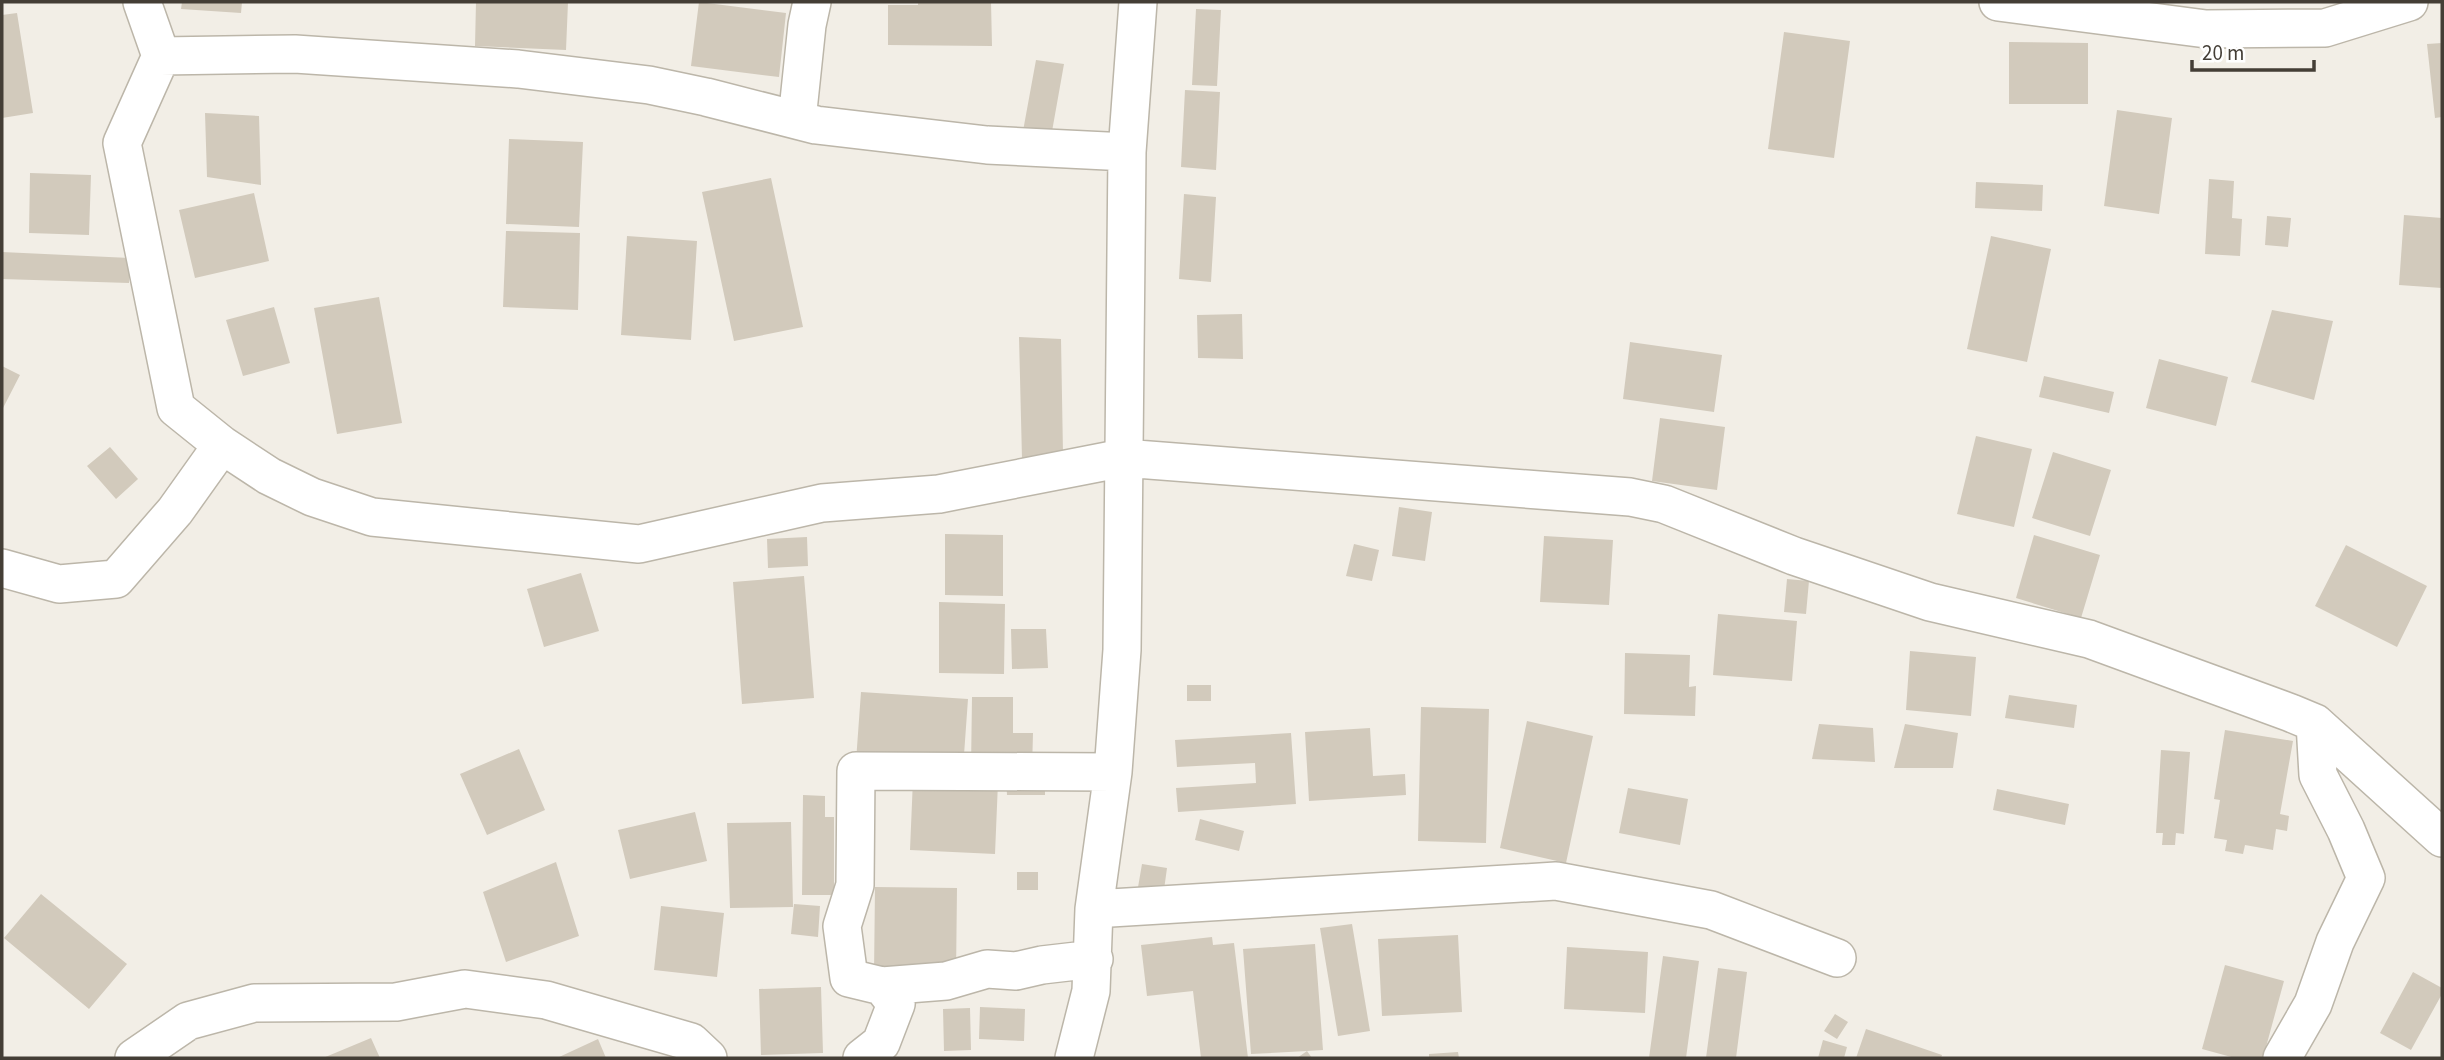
<svg xmlns="http://www.w3.org/2000/svg" width="2444" height="1060" font-family="'Source Sans 3',sans-serif">
<rect width="100%" height="100%" fill="#f2eee6"/>
<path fill="#d2cabc" d="M182,2h60l-1,11 -60,-4z
M476,2h92l-2,48 -91,-4z
M699,2l87,11 -7,64 -88,-11z
M918,2h73l1,44 -104,-1v-40h30z
M1196,9l25,1 -4,76 -25,-1z
M17,13l16,100 -31,5v-103z
M1784,32l66,9 -16,117 -66,-9z
M2009,42l79,1v61h-79z
M2442,43v74l-7,1 -8,-74z
M1036,60l28,4 -13,73 -28,-6z
M1185,90l35,2 -4,78 -35,-3z
M2117,110l55,8 -13,96 -55,-8z
M205,113l54,3 2,69 -54,-8z
M509,139l74,3 -4,85 -73,-3z
M30,173l61,2 -2,60 -60,-2z
M771,178l32,149 -69,14 -32,-149z
M2209,179l25,2 -2,37 10,1 -2,37 -35,-2z
M1976,182l67,3 -1,26 -67,-3z
M254,193l15,68 -74,17 -16,-68z
M1184,194l32,3 -5,85 -32,-3z
M2404,215l38,3v70l-43,-3z
M2267,216l24,2 -3,29 -23,-2z
M506,231l74,2 -2,77 -75,-3z
M627,236l70,5 -6,99 -70,-5z
M1991,236l60,13 -24,113 -60,-13z
M2,252l128,6 -1,25 -127,-4z
M379,297l23,126 -65,11 -23,-126z
M274,307l16,56 -47,13 -17,-56z
M2272,310l61,11 -19,79 -63,-18z
M1242,314l1,45 -45,-1 -1,-43z
M1019,337l42,2 2,115 -41,5z
M1630,342l92,13 -8,57 -91,-13z
M2159,359l69,18 -12,49 -70,-18z
M2,366l18,9 -18,35z
M2044,376l70,16 -5,21 -70,-16z
M1660,418l65,9 -8,63 -65,-9z
M1976,436l56,13 -18,78 -57,-13z
M110,447l28,32 -22,20 -29,-33z
M2053,452l58,18 -21,66 -58,-18z
M1399,507l33,5 -7,49 -33,-5z
M945,534l58,1v61l-58,-1z
M2034,535l66,20 -19,63 -65,-20z
M1544,536l69,4 -4,65 -69,-3z
M807,537l1,29 -40,2 -1,-29z
M1354,544l25,6 -7,31 -26,-5z
M2346,545l81,41 -30,61 -82,-41z
M581,573l18,58 -55,16 -17,-58z
M804,576l10,122 -72,6 -9,-122z
M1787,579l22,2 -3,33 -22,-2z
M939,602l66,2 -1,70 -65,-1z
M1718,614l79,7 -5,60 -79,-6z
M1011,629h35l2,39 -36,1z
M1910,651l66,6 -5,59 -65,-6z
M1625,653l65,2 -1,32 7,-1 -1,30 -71,-2z
M1187,685h24v16h-24z
M861,692l107,7 -5,70 -107,-8z
M2009,695l68,10 -3,23 -69,-10z
M972,697h41v36h20l-1,37 -61,-1z
M1421,707l68,2 -3,134 -68,-2z
M1527,721l66,15 -27,127 -66,-15z
M1819,724l54,4 2,34 -63,-3z
M1905,724l53,9 -5,35h-59z
M1370,728l3,48 32,-2 1,21 -97,6 -4,-69z
M2225,730l68,11 -13,73 9,2 -2,15 -11,-2 -3,21 -28,-5 -2,9 -18,-3 2,-11 -13,-2 6,-38 -6,-1z
M1291,733l5,71 -118,8 -2,-24 80,-5 -1,-20 -78,4 -2,-27z
M519,749l26,61 -58,25 -27,-61z
M2161,750l29,2 -6,82 -8,-1 -1,12h-13l1,-12h-7z
M1006,777h39v18h-38z
M913,779l85,3 -3,72 -85,-4z
M1628,788l60,11 -8,46 -61,-12z
M1997,789l72,15 -4,21 -72,-15z
M803,795l22,1v21h9v78h-32z
M695,812l12,49 -77,18 -12,-49z
M1200,819l44,12 -5,20 -44,-11z
M791,822l2,85 -63,1 -3,-85z
M556,862l23,74 -73,26 -23,-70z
M1142,864l25,4 -4,29 -26,-4z
M1017,872h21v18h-21z
M875,887l82,1 -1,87 -82,-1z
M41,894l86,70 -38,45 -85,-71z
M794,904l26,2 -2,31 -27,-3z
M661,906l63,7 -7,64 -63,-7z
M1352,924l18,107 -32,5 -18,-108z
M1458,935l4,77 -80,4 -4,-77z
M1212,937l1,8 21,-2 14,115h-47l-8,-67 -46,5 -6,-51z
M1315,944l8,106 -16,1 5,7h-15l10,-7 -56,3 -8,-105z
M1567,947l81,5 -3,61 -81,-4z
M1663,956l36,5 -13,97h-37z
M2225,965l59,16 -21,77h-28l-33,-9z
M1718,968l29,4 -11,86h-30z
M2413,972l29,16v6l-31,56 -31,-17z
M821,987l2,66 -62,2 -2,-66z
M980,1007l45,2 -1,32 -45,-2z
M970,1008l1,42 -27,1 -1,-42z
M1835,1014l13,8 -11,17 -13,-8z
M1866,1029l76,26 -1,3h-85z
M371,1038l9,20h-57z
M598,1039l8,19h-49z
M1823,1040l24,7 -3,11h-26z
M1458,1052l1,6h-30v-4z"/>
<g fill="none" stroke-linecap="round" stroke-linejoin="round">
<defs>
<path id="street" d="M142,2l19,54 -39,87 54,265 46,37 47,31 43,21 60,20 267,27 183,-41 117,-9 184,-36 507,39 34,7 130,52 136,46 159,37 202,74 24,10 127,115
M1998,2l208,27 119,-1 84,-26
M161,56l134,-2 223,15 131,16 57,12 110,28 171,20 140,7
M797,120l10,-95 5,-23
M2,568l57,16 57,-5 59,-68 47,-66
M1094,909l462,-28 155,29 126,48
M1094,959l-52,6 -26,6 -29,-2 -41,12 -64,5 -33,-8 -7,-52 13,-41 1,-114 257,1
M134,1058l54,-37 66,-18 142,-1 69,-13 81,11 145,42 17,16
M862,1058l19,-15 15,-39 -14,-18
M1074,1058l17,-67 3,-82 19,-137 9,-122 5,-498 11,-150
M2282,1058l31,-54 22,-62 31,-64 -20,-48 -28,-55 -3,-52"/>
</defs>
<use href="#street" stroke="#bcb6a9" stroke-width="40"/>
<use href="#street" stroke="#fff" stroke-width="37"/>
</g>
<rect width="2444" height="1060" fill="none" stroke="#443e36" stroke-width="7"/>
<path d="M2192 60v10h122v-10" fill="none" stroke="#443e36" stroke-width="3.5"/>
<text x="2202" y="60" font-size="21" fill="#443e36" stroke="#ffffff" stroke-width="5" paint-order="stroke">20 m</text>
</svg>
